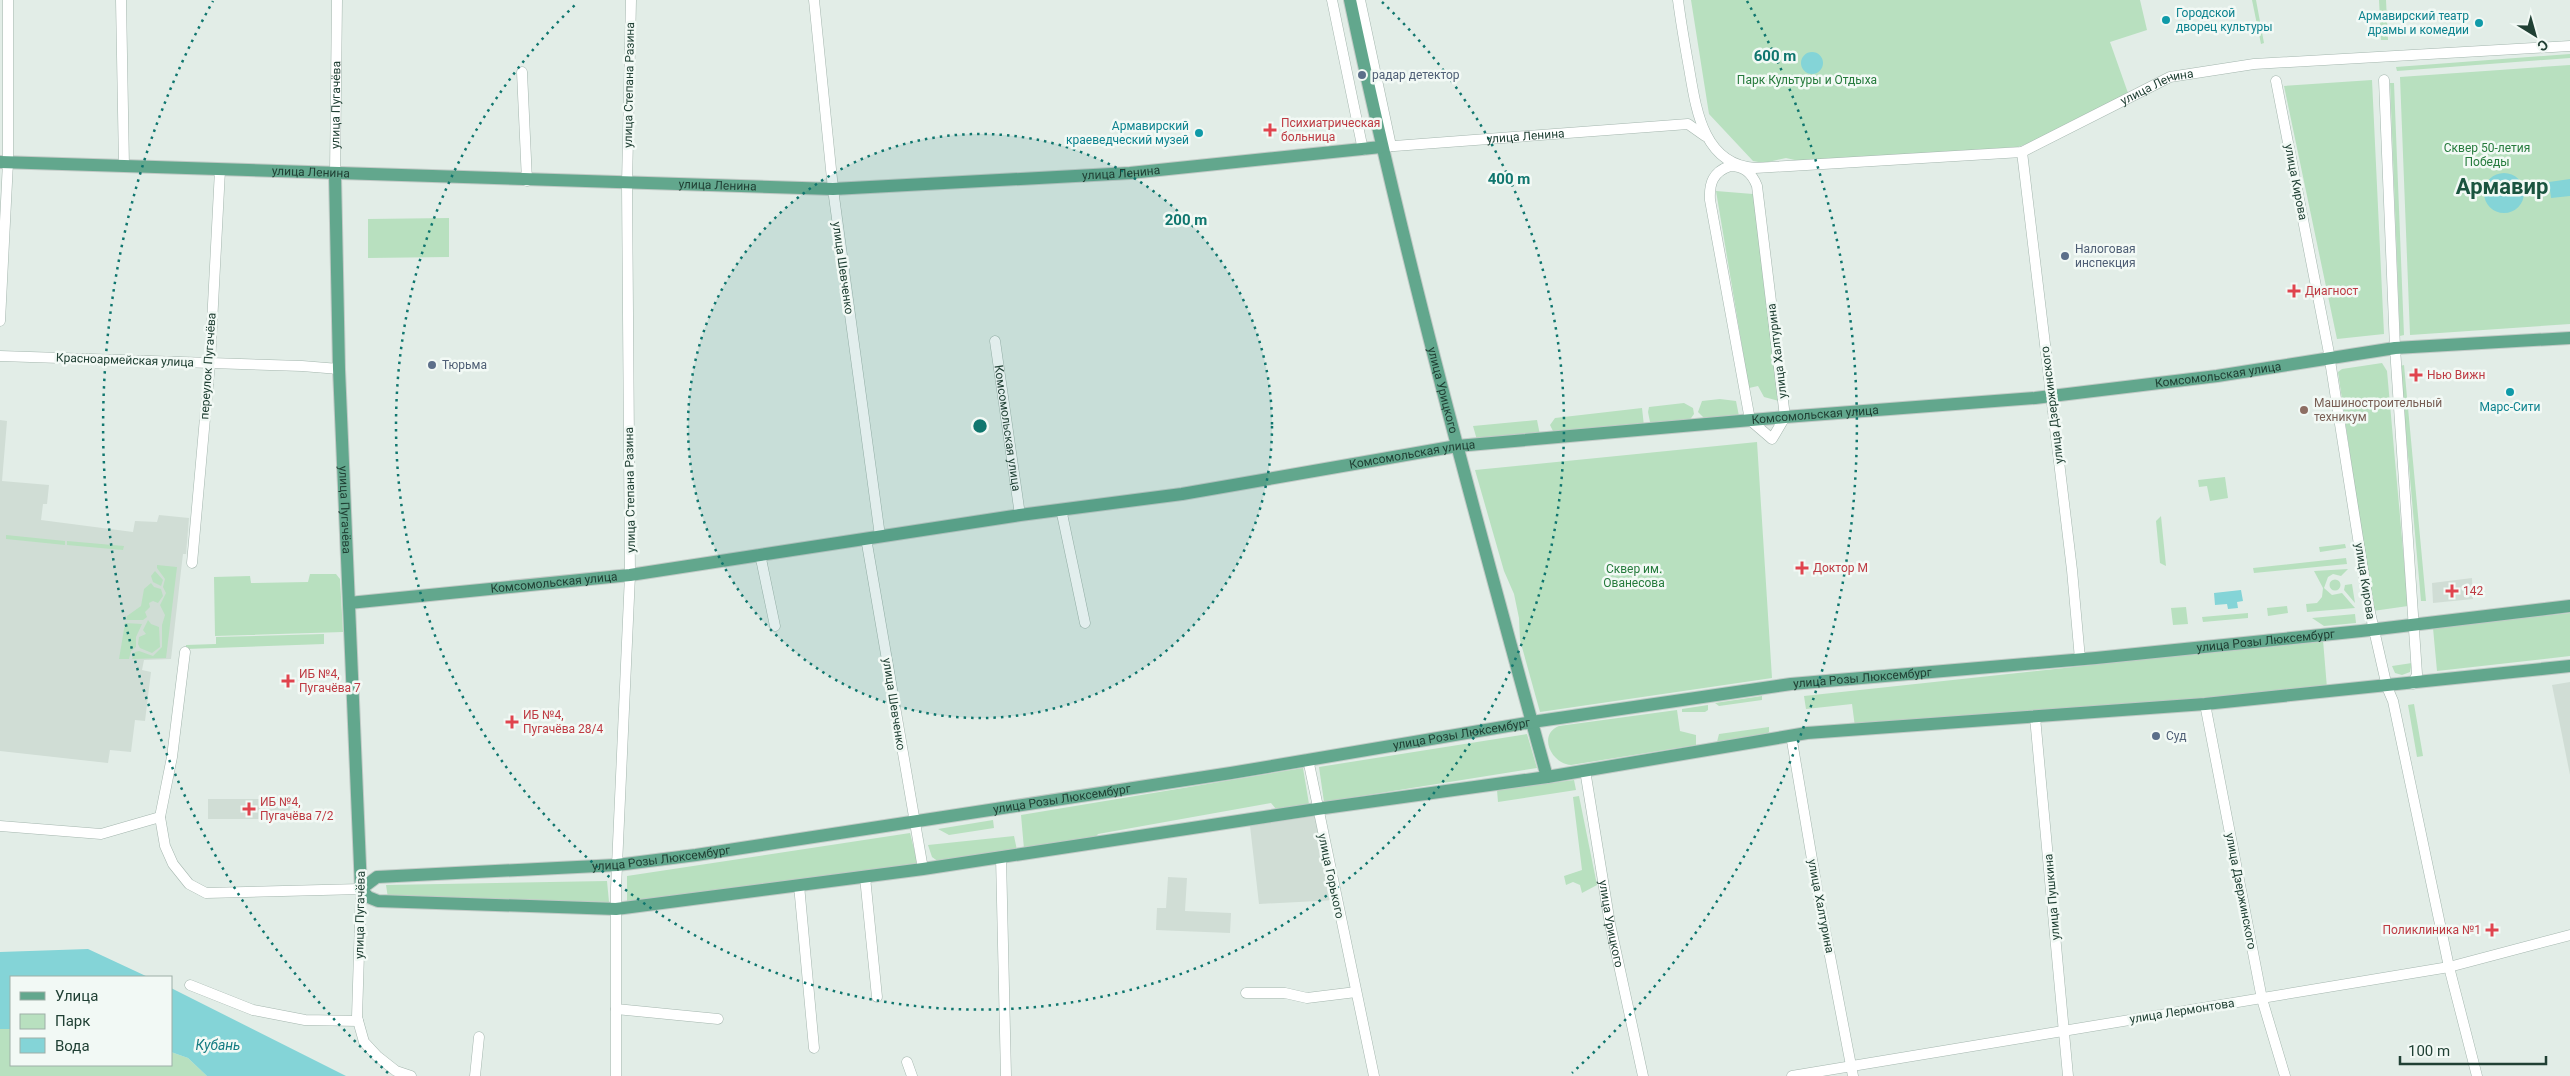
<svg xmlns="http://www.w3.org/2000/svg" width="2570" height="1076" font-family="Roboto,sans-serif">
<rect width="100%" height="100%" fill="#e2ede7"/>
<path fill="#d0ddd5" d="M0,420l7,1 -5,60 47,4 -2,19h-4l-2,16 92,12 2,-11 22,1 2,-7 30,3 -3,36h-3l-1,8 -11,97 -27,1 -2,10 9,2 -6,49 -10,-1 -4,32 -21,-2 -2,13 -108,-12z
M2472,578l1,21 -40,4 -1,-20z
M2570,682v93l-18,-90z
M208,799h82v20h-82z
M1318,816l19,84 -78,4 -9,-78z
M1168,877l19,1 -2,33 46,2 -1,20 -74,-3 1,-22h9z"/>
<path fill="#b8e0bf" d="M1691,0h449l7,30 -37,12 18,51 -99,50 -11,4 -219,14 -13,-3 -22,5 -11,-2 -44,-47z
M2252,0h4l8,43 -3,1z
M2379,0h7l2,40h-7z
M2570,54v4l-173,13 -1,-4z
M2570,65v259l-160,11 -10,-258z
M2372,80l12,254 -47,5 -53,-253z
M2390,83h4l10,252 -4,1z
M1716,191l37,3 26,207 -15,-4 -6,-11 -9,2z
M449,218v39l-81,1v-39z
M2382,363l5,8 21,235 -35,5 -35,-239 4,-3z
M2404,365l22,236h-5l-21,-235z
M1720,399l16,2 3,15 -33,4 -8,-8 4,-11z
M1684,403l9,5 1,6 -5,7 -36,2 -3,-1 -2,-10 1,-5z
M1642,408l2,18 -87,7 -4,-2 -3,-6 5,-7z
M1537,420l3,15 -63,5 -4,-14z
M1757,442l15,236 -232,34 -20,-72 -1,-22 -5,-24 -10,-23 -29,-101z
M2225,477l3,21 -18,3 -3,-15 -8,1 -1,-7z
M2161,516l5,50 -6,-3 -4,-42z
M6,535l59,6v4l-59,-6z
M67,541l57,5 -1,4 -56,-5z
M2345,544l1,4 -26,4 -1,-5z
M2346,558l1,6 -93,9 -1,-5z
M157,565l20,2 -11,91 -34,1 3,-7 4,-1 14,5 9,-9v-22l3,-10 -5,-10 6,-12 -3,-6 2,-8 -8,-11z
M2348,569l-7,7 -8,-2 -5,3 -4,11 8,7 10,-2 13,15 -48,4 -1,-8 11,-1 5,-6 1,-9 -9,-17z
M155,571l8,9 -2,6 -8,-4 -2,-6z
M310,574h26l4,5 3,53 -128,4 -1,-59 36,-1 1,7 57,-1z
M2329.5 585a5.5 5.5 0 1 1 11 0a5.5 5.5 0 1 1-11 0Z
M151,583l3,4 7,2 2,7 -5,7 -5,-2 -4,2 1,4 -5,5 2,5 -4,3h-17l1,-4 14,-10 3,-17z
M2352,584l3,19 -11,-13 1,-5z
M2287,606l1,7 -20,3 -1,-8z
M2186,607l2,17 -15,1 -2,-17z
M2248,613v5l-45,4 -1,-5z
M2570,613v43l-133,15 -4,-43z
M2355,614l1,9 -32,3 -12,-8z
M148,620l3,4 8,3 1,20 -8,6 -12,-5 -2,-4 1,-7 7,-3 -3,-4z
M125,623l17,1 -6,13v10l-5,4 -2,8h-10z
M324,634v10l-138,5v-4l30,-1v-7z
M2323,640l4,48 -472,39 -3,-23 -46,5 -2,-13z
M2412,663l-2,9 -8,3 -7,-2 -3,-7z
M1762,696v4l-43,6 -4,-3z
M2414,704l9,52 -6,1 -9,-52z
M1708,705v5l-3,2h-23v-3z
M1677,710l3,21 16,4v10l-125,20c-19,-1 -34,-30 -12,-39z
M1769,727v5l-3,2 -49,8 2,-8z
M1527,734l10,34 -213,34 -5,-35z
M1303,768l6,36 -33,5 -5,-6 -173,31 -4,5 -70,10 -3,-34z
M1574,780l2,10 -78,12 -1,-12z
M1579,796l18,89 -15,8 -2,-8 -7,-3 -7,3 -2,-9 18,-6 -9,-73z
M993,820l1,8 -45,7 -11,-6z
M910,833l8,32 -291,38v-27z
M1014,836l3,14 -78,12 -7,-5 -4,-12z
M607,881l2,21 -221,-4 -2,-13z
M0,1029h11v36h160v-13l17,6 19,18h-207z"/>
<path fill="#84d4d7" d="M1801 63a11 11 0 1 1 22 0a11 11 0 1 1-22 0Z
M2484 193a20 20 0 1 1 40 0a20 20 0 1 1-40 0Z
M2570,179v17l-19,2 -2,-16z
M2241,590l2,11 -6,1 1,6 -10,1 -1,-5 -12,1 -1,-12z
M88,949l60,28h-137v52h-11v-77z
M171,988l175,88h-139l-19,-18 -17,-6z"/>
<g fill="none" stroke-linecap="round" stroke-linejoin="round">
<defs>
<g id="minor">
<path d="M121,0l3,166"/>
<path d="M814,0l19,189 47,347"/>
<path d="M1332,0l31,150"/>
<path d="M1360,0l31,146"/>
<path id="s1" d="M1678,0c3,23 7,46 11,68 7,41 14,97 66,100l267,-16 148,-75 84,-13 316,-18"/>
<path d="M522,72l5,109"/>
<path d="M2384,80l11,268 22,326 -4,10"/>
<path d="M2276,81l52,267 41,260 18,79 6,14 56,266 28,109"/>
<path id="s2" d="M1381,147l307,-23 17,12"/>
<path d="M2022,152l50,418 8,89"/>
<path d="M1730,166c14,0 22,7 27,20l28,231 -13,22 -22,-19 -40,-220c-1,-17 3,-28 20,-34z"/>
<path id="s3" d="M335,174l2,-174"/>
<path d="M0,321l8,-159v-162"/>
<path id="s4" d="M995,341l25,174"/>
<path d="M0,356l302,10 37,3"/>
<path d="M1061,509l24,114"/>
<path d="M866,538l57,331"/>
<path d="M760,554l15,72"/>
<path d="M192,563l18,-201 10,-192"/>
<path d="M185,652l-13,105 -12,60 5,29 8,18 16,20 17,9 155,-4 -4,128 7,25 13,14 19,15 15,5"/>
<path d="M2205,704l57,295 23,77"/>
<path d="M2035,717l33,359"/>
<path d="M1791,735l25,148 37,193"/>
<path d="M1308,759l66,317"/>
<path id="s5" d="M1585,770l25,154 33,152"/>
<path d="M0,826l101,8 59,-17"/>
<path d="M1001,857l5,219"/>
<path d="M865,877l12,120"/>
<path d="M799,885l15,163"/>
<path d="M190,985l63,25 52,10 53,1"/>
<path d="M1246,993h39l22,5 49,-6"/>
<path d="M616,1009l102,10"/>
<path d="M907,1062l5,14"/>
<path d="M475,1076l4,-39"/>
<path d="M616,1076v-188l14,-313 -3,-391 4,-184"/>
<path d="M1792,1076l657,-109 121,-32"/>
</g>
<g id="major">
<path id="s6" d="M1350,0c55,261 126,519 197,777"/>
<path id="s7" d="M0,162l833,27 297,-16 251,-26"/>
<path id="s8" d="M335,174l4,195 22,520"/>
<path id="s9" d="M349,603l281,-28 390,-60 162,-21 275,-48 328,-29 250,-19 182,-22 178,-28 175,-10"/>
<path id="s10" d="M361,889l16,-12 240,-12 79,-10 535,-82 301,-51 259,-38 305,-26 265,-27 209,-25"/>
<path d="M361,889l7,8 10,4 238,8 307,-40 394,-60 230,-32 260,-44 398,-29 365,-38"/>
</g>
</defs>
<use href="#minor" stroke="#a4b6ae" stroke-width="11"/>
<use href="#major" stroke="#c1cac6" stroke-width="14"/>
<use href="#minor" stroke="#fff" stroke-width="10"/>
<use href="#major" stroke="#62a78d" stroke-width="12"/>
</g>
<circle cx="980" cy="426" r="292" fill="#0f766e" fill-opacity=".12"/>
<g fill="none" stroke="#0f766e" stroke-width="2.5" stroke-dasharray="2.5 5">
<circle cx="980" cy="426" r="292"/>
<path d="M1382 2A584 584 0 1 1 578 2"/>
<path d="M388 1073A877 877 0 0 1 213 1M1747 1A877 877 0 0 1 1572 1073"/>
</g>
<g fill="#0f9aa8" stroke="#f2f9f5" stroke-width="2">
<circle cx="2166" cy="20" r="5"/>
<circle cx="2479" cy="23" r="5"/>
<circle cx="1199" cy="133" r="5"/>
<circle cx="2510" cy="392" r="5"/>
</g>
<g fill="#5c6f8a" stroke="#f2f9f5" stroke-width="2">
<circle cx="1362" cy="75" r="5"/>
<circle cx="2065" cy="256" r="5"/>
<circle cx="432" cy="365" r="5"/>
<circle cx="2156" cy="736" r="5"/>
</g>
<g fill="#e0444e" stroke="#f2f9f5" stroke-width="2">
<path d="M1267.5 122.5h5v5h5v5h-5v5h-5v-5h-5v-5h5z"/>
<path d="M2291.5 283.5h5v5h5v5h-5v5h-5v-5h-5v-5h5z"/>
<path d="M2413.5 367.5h5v5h5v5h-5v5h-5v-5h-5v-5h5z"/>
<path d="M1799.5 560.5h5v5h5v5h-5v5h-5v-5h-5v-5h5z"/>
<path d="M2449.5 583.5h5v5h5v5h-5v5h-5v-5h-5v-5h5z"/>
<path d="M285.5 673.5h5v5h5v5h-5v5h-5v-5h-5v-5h5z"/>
<path d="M509.5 714.5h5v5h5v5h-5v5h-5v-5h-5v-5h5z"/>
<path d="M246.5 801.5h5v5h5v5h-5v5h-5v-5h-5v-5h5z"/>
<path d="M2489.5 922.5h5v5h5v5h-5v5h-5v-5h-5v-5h5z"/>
</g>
<circle fill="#8d6e63" stroke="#f2f9f5" stroke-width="2" cx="2304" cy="410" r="5"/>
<g text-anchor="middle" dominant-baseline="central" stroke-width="5" stroke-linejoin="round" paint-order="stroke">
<g font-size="12" fill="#0d838f" stroke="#f2f9f5" text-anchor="end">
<text x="2176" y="13" text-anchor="start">Городской<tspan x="2176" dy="14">дворец культуры</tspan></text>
<text x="2469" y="16">Армавирский театр<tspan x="2469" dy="14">драмы и комедии</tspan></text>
<text x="1189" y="126">Армавирский<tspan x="1189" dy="14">краеведческий музей</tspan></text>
<text x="2510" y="407" text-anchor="middle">Марс-Сити</text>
</g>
<g font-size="12" fill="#4e5e75" stroke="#f2f9f5" text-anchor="start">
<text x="1372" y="75">радар детектор</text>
<text x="2075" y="249">Налоговая<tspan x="2075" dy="14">инспекция</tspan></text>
<text x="442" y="365">Тюрьма</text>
<text x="2166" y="736">Суд</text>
</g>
<g font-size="12" fill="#267b3d" stroke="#f2f9f5">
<text x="1807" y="80">Парк Культуры и Отдыха</text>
<text x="2487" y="148">Сквер 50-летия<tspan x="2487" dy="14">Победы</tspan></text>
<text x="1634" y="569">Сквер им.<tspan x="1634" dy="14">Ованесова</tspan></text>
</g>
<g font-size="12" fill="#204034" stroke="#f2f9f5">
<text transform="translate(629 85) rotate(-89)">улица Степана Разина</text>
<text stroke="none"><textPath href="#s1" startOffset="618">улица Ленина</textPath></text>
<text stroke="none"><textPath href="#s3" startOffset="69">улица Пугачёва</textPath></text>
<text stroke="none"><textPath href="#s2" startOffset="145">улица Ленина</textPath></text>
<text stroke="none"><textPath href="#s7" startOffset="311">улица Ленина</textPath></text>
<text stroke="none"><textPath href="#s7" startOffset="1122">улица Ленина</textPath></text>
<text transform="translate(2296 182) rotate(79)">улица Кирова</text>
<text stroke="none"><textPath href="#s7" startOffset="718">улица Ленина</textPath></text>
<text transform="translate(843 268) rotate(82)">улица Шевченко</text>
<text transform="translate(1777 351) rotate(-97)">улица Халтурина</text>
<text transform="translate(125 360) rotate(2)">Красноармейская улица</text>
<text transform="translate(208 366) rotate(-86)">переулок Пугачёва</text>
<text stroke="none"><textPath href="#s9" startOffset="1884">Комсомольская улица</textPath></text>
<text stroke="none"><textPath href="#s6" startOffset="401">улица Урицкого</textPath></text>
<text transform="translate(2052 405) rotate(-97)">улица Дзержинского</text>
<text stroke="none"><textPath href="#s9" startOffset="1479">Комсомольская улица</textPath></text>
<text stroke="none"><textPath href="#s4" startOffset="88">Комсомольская улица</textPath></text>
<text stroke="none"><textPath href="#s9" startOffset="1074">Комсомольская улица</textPath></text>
<text transform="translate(630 490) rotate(-91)">улица Степана Разина</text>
<text stroke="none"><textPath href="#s8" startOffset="336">улица Пугачёва</textPath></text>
<text transform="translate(2365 581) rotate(81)">улица Кирова</text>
<text stroke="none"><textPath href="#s9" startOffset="206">Комсомольская улица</textPath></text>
<text stroke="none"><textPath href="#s10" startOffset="1925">улица Розы Люксембург</textPath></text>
<text stroke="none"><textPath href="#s10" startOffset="1520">улица Розы Люксембург</textPath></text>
<text transform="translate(894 704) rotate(81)">улица Шевченко</text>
<text stroke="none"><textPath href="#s10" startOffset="1115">улица Розы Люксембург</textPath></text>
<text stroke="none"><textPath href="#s10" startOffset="710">улица Розы Люксембург</textPath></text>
<text stroke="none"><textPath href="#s10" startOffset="305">улица Розы Люксембург</textPath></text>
<text transform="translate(1331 876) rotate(78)">улица Горького</text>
<text transform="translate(2241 891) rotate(79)">улица Дзержинского</text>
<text transform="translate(2052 897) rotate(-95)">улица Пушкина</text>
<text transform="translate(1821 906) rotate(79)">улица Халтурина</text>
<text transform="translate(360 915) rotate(-89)">улица Пугачёва</text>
<text stroke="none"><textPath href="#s5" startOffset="156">улица Урицкого</textPath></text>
<text transform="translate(2182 1011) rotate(-9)">улица Лермонтова</text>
</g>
<g font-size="12" fill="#be3a42" stroke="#f2f9f5" text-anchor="start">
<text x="1281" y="123">Психиатрическая<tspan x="1281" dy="14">больница</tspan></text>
<text x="2305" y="291">Диагност</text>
<text x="2427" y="375">Нью Вижн</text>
<text x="1813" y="568">Доктор М</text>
<text x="2463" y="591">142</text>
<text x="299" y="674">ИБ №4,<tspan x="299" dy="14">Пугачёва 7</tspan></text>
<text x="523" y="715">ИБ №4,<tspan x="523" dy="14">Пугачёва 28/4</tspan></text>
<text x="260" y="802">ИБ №4,<tspan x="260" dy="14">Пугачёва 7/2</tspan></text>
<text x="2481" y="930" text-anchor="end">Поликлиника №1</text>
</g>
<g font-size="12" fill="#785e54" stroke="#f2f9f5" text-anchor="start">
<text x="2314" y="403">Машиностроительный<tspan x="2314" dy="14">техникум</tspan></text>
</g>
<g font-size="14" font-style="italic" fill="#147c82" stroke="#f2f9f5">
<text x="218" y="1045">Кубань</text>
</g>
<g font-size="22" font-weight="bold" fill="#1a543f" stroke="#f2f9f5">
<text x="2502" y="186">Армавир</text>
</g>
</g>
<circle cx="980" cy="426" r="8" fill="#0f766e" stroke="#f2f9f5" stroke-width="2.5"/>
<g font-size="15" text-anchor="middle" font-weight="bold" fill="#0f766e" stroke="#f2f9f5" stroke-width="5" stroke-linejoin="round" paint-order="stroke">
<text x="1775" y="61">600 m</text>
<text x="1509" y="184">400 m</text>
<text x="1186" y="225">200 m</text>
</g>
<rect x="10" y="976" width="162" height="90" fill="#f2f9f5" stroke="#9eafa8"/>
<rect x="20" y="992" width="25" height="8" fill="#62a78d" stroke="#9eafa8"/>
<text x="55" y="1001" font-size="15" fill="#204034">Улица</text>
<rect x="20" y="1014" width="25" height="15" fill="#b8e0bf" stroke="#9eafa8"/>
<text x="55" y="1026" font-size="15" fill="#204034">Парк</text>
<rect x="20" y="1038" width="25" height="15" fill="#84d4d7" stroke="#9eafa8"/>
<text x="55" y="1051" font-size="15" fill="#204034">Вода</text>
<g transform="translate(2535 35) rotate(143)" stroke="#f2f9f5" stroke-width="4" paint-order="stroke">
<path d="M0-4L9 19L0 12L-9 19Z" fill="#204034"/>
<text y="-8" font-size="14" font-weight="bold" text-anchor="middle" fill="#204034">С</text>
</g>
<path d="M2400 1056v8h146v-8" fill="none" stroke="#204034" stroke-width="2.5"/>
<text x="2408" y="1056" font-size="15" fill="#204034" stroke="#f2f9f5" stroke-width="4" paint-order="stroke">100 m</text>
</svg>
